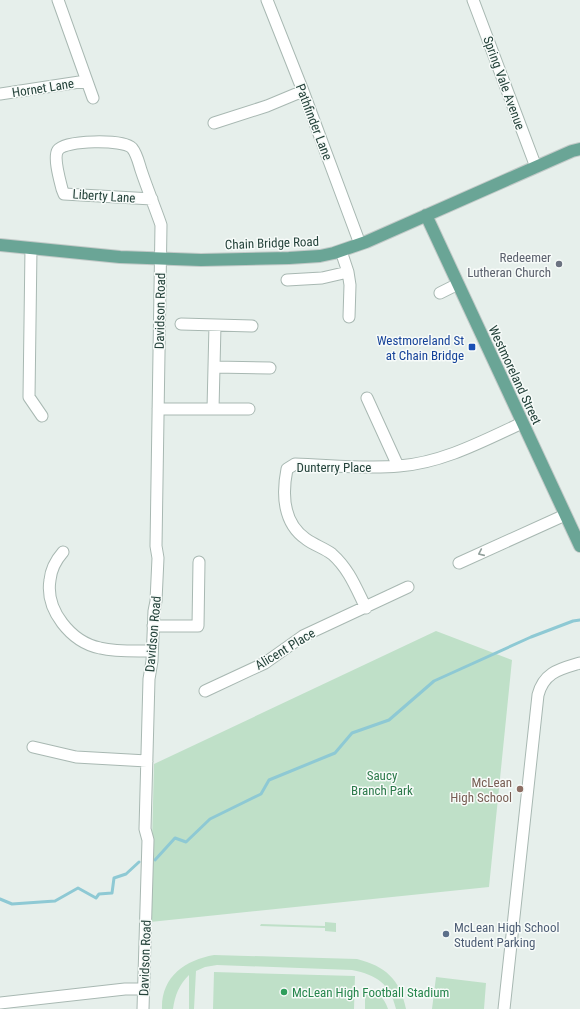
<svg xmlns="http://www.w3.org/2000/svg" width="580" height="1009" font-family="'Roboto Condensed',sans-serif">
<rect width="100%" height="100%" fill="#e6efeb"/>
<path fill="#bfe0c8" d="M436,631l76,29 -23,227 -339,35 4,-158z
M325,922l11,1v9l-11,-1v-3l-65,-2 1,-2 64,2z
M214,955l143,4c28,7 43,20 49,50h-10c-6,-25 -19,-34 -44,-39l-135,-5 -12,2 -9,4 -2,38h-5v-34c-10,10 -14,20 -16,34h-11c-1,-32 23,-49 52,-54z
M214,972l141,4 -1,33h-141z
M436,977l50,6 -2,26h-52z
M365,992c13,0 19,5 23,17h-23z"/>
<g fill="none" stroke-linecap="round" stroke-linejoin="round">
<path stroke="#8ec9d4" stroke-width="3" d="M155,860l20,-22 11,4 24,-23 51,-25 8,-14 66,-27 17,-20 37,-13 45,-39 97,-44 42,-16 7,-1
M0,899l12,5 43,-3 23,-13 18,10 3,-4 13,-1 2,-15 12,-4 13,-12"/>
<defs>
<path id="minor" d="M58,0l35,98
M267,0l36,91 57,153
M473,0l63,167
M0,94l86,-13
M214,123l53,-17 36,-15
M31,248l-2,149 13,19
M341,251l7,21 2,13 -1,32
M287,280l35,-2 26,-6
M440,293l18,-9
M181,324l71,2
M214,367l56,1
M367,398l31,68
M158,409h91
M213,409l2,-84
M63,552c-7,8 -12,17 -13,28 -5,30 21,62 50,68 17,4 35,3 52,3
M459,563l106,-48
M366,608c-10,-20 -17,-39 -34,-54 -8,-6 -18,-9 -26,-15 -23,-16 -24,-45 -19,-70l8,-5c34,1 70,5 104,2 43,-3 84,-25 123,-43
M153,626h45l1,-64
M205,691l60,-28 38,-27 105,-49
M33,747l43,10 71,4
M0,1003l125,-14h18
M143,1009l5,-169 -3,-11 4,-150 3,-18 2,-50 2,-10 2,-43 -2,-12 5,-321 -1,-3c-6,-17 -13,-34 -19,-52 -2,-6 -4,-16 -9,-22 -9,-9 -67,-8 -74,2 -5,7 2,31 4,39l2,5 88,5
M504,1009l34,-314c6,-23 22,-26 42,-32"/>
<path id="major" d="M426,215l154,331
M0,245l120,12 81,3 88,-2 31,-2 14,-3 32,-11 206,-91 8,-2"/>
</defs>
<use href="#minor" stroke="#a8b8b2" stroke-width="13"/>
<use href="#major" stroke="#c2cac8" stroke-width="14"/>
<use href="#minor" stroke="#fff" stroke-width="11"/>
<use href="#major" stroke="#6aa596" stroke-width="12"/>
</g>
<defs><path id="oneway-chevron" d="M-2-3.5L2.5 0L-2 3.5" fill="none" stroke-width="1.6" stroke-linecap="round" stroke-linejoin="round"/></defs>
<use stroke="#92a09c" href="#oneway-chevron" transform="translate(481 553) rotate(156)"/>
<circle fill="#6b7280" stroke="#f7fbf9" stroke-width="1.5" cx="559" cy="264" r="4"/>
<rect fill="#1a4fb4" stroke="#f7fbf9" stroke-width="1.5" x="468" y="343" width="8" height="8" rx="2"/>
<circle fill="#8d6e63" stroke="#f7fbf9" stroke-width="1.5" cx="520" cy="789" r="4"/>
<circle fill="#5c6f8a" stroke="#f7fbf9" stroke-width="1.5" cx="446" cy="934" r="4"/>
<circle fill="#2e9e5b" stroke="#f7fbf9" stroke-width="1.5" cx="284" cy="992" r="4"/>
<g text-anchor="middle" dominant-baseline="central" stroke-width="3" stroke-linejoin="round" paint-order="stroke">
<g font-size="13" fill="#24423a" stroke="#f7fbf9">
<text transform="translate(504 83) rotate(70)">Spring Vale Avenue</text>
<text transform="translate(43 88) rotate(-9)">Hornet Lane</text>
<text transform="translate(314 122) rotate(69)">Pathfinder Lane</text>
<text transform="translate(104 196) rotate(4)">Liberty Lane</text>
<text transform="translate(272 243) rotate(-2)">Chain Bridge Road</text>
<text transform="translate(160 311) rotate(-89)">Davidson Road</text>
<text transform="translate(515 375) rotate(65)">Westmoreland Street</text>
<text x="334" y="467">Dunterry Place</text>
<text transform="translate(153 634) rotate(-85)">Davidson Road</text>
<text transform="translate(285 649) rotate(-31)">Alicent Place</text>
<text transform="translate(145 958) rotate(-88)">Davidson Road</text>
</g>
<g font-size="13" fill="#5b616d" stroke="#f7fbf9" text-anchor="end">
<text x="551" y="257">Redeemer<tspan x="551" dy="15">Lutheran Church</tspan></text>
</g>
<g font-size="13" fill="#164399" stroke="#f7fbf9" text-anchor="end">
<text x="464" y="340">Westmoreland St<tspan x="464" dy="15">at Chain Bridge</tspan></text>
</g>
<g font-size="13" fill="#2d7a4b" stroke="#f7fbf9">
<text x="382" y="775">Saucy<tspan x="382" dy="15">Branch Park</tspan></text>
</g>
<g font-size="13" fill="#785e54" stroke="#f7fbf9" text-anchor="end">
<text x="512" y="782">McLean<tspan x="512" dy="15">High School</tspan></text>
</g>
<g font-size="13" fill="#4e5e75" stroke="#f7fbf9" text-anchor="start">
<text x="454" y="927">McLean High School<tspan x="454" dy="15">Student Parking</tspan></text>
</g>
<g font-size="13" fill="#27864d" stroke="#f7fbf9" text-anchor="start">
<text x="292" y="992">McLean High Football Stadium</text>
</g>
</g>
</svg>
